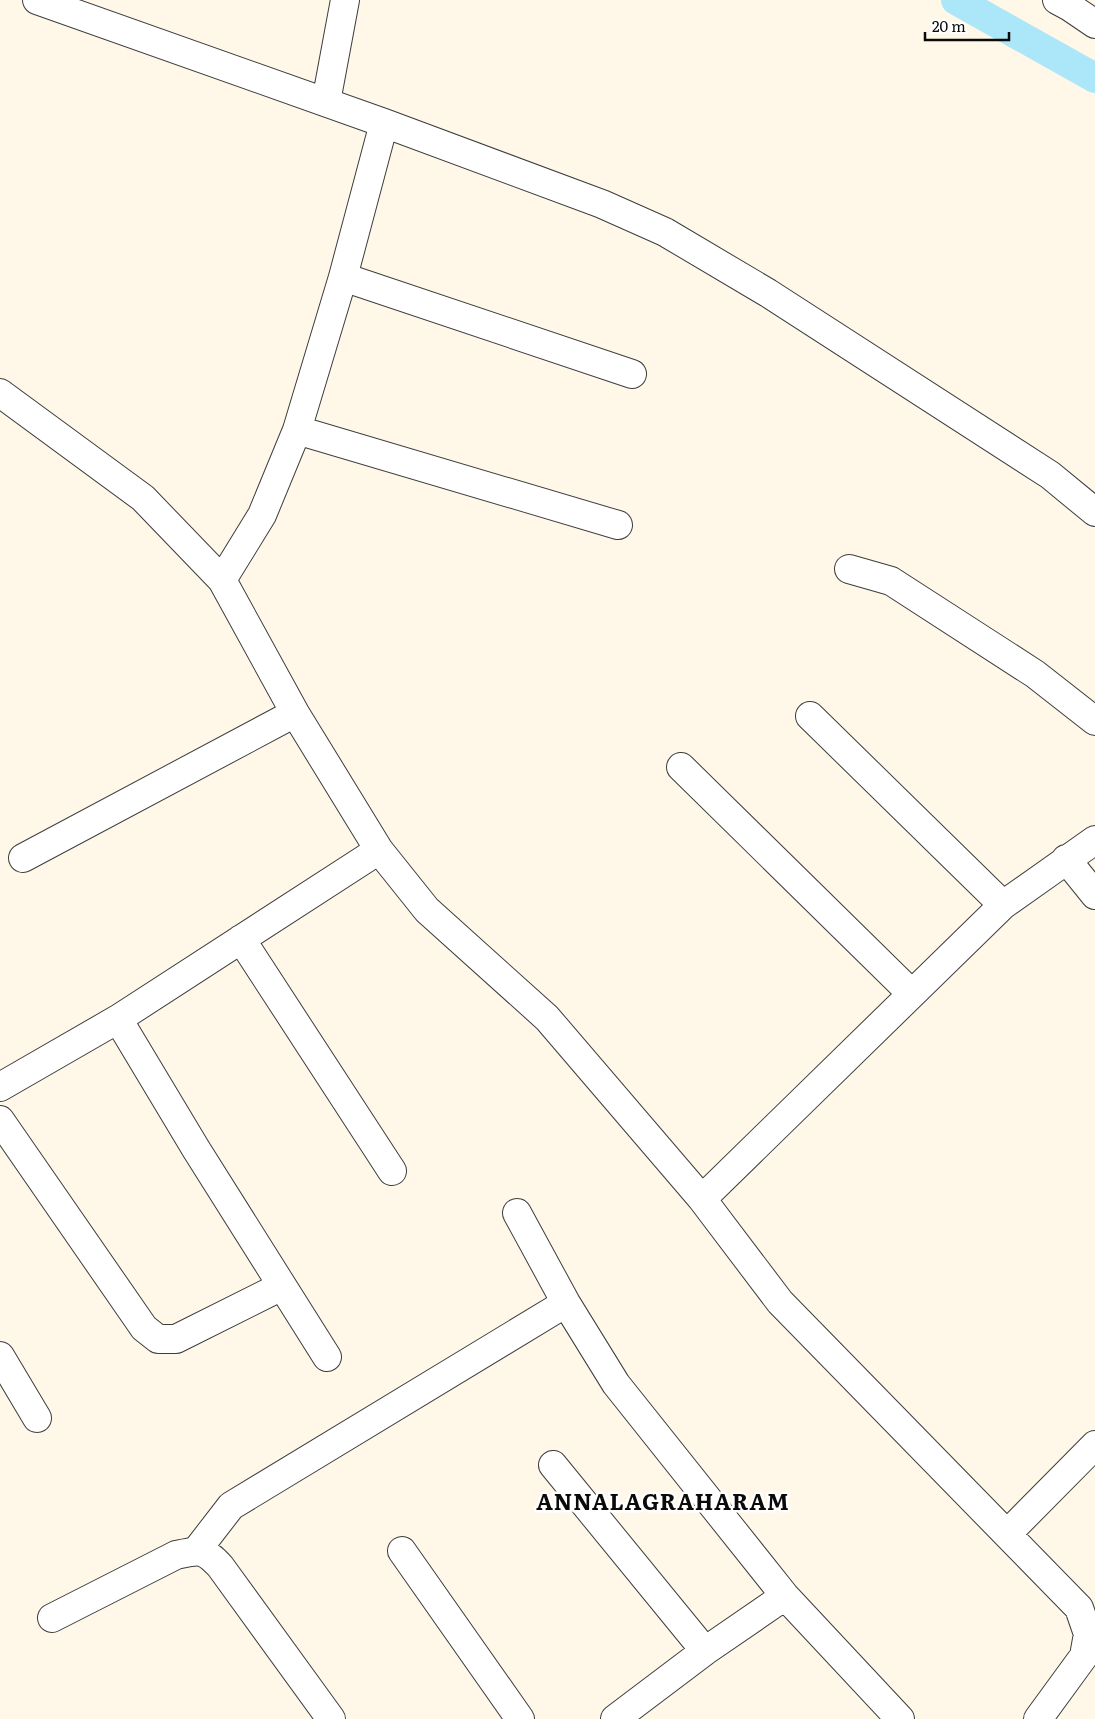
<svg xmlns="http://www.w3.org/2000/svg" width="1095" height="1719" font-family="Literata,serif">
<rect width="100%" height="100%" fill="#fff7e8"/>
<g fill="none" stroke-linecap="round" stroke-linejoin="round">
<path stroke="#abe7f8" stroke-width="30" d="M956,0l139,78"/>
<defs>
<path id="minor" d="M37,0l347,123 218,81 63,28 103,61 282,182 45,37
M1057,0l13,7 25,17
M326,102l19,-102
M343,277l289,97
M0,393l143,105 79,82 73,133 84,137 48,60 120,108 155,181 78,103 299,306 9,26 -4,22 -46,63
M297,430l321,95
M849,569l42,12 144,93 60,47
M222,580l40,-65 35,-85 46,-153 41,-154
M810,716l193,189
M681,767l231,227
M23,858l272,-145
M1066,859l29,36
M241,939l151,232
M118,1019l78,130 131,208
M0,1087l118,-68 261,-169
M0,1120l144,208 14,11h18l106,-53
M702,1199l301,-294 92,-65
M517,1213l49,90 50,81 169,212 115,123
M0,1356l37,62
M553,1465l152,186
M1007,1534l88,-89
M197,1550l34,-44 335,-203
M402,1551l118,168
M52,1618l124,-63c24,-5 27,-7 44,11l111,153
M615,1719l90,-68 80,-55"/>
</defs>
<use href="#minor" stroke="#3d3d3d" stroke-width="30"/>
<use href="#minor" stroke="#fff" stroke-width="28"/>
</g>
<g text-anchor="middle" dominant-baseline="central" stroke-width="5" stroke-linejoin="round" paint-order="stroke">
<g font-size="22" font-weight="bold" letter-spacing="1" fill="#0a0a0a" stroke="#fff">
<text x="663" y="1500">ANNALAGRAHARAM</text>
</g>
</g>
<path d="M925 32v8h84v-8" fill="none" stroke="#0a0a0a" stroke-width="2.5"/>
<text x="932" y="32" font-size="15" fill="#0a0a0a" stroke="#ffffff" stroke-width="4" paint-order="stroke">20 m</text>
</svg>
